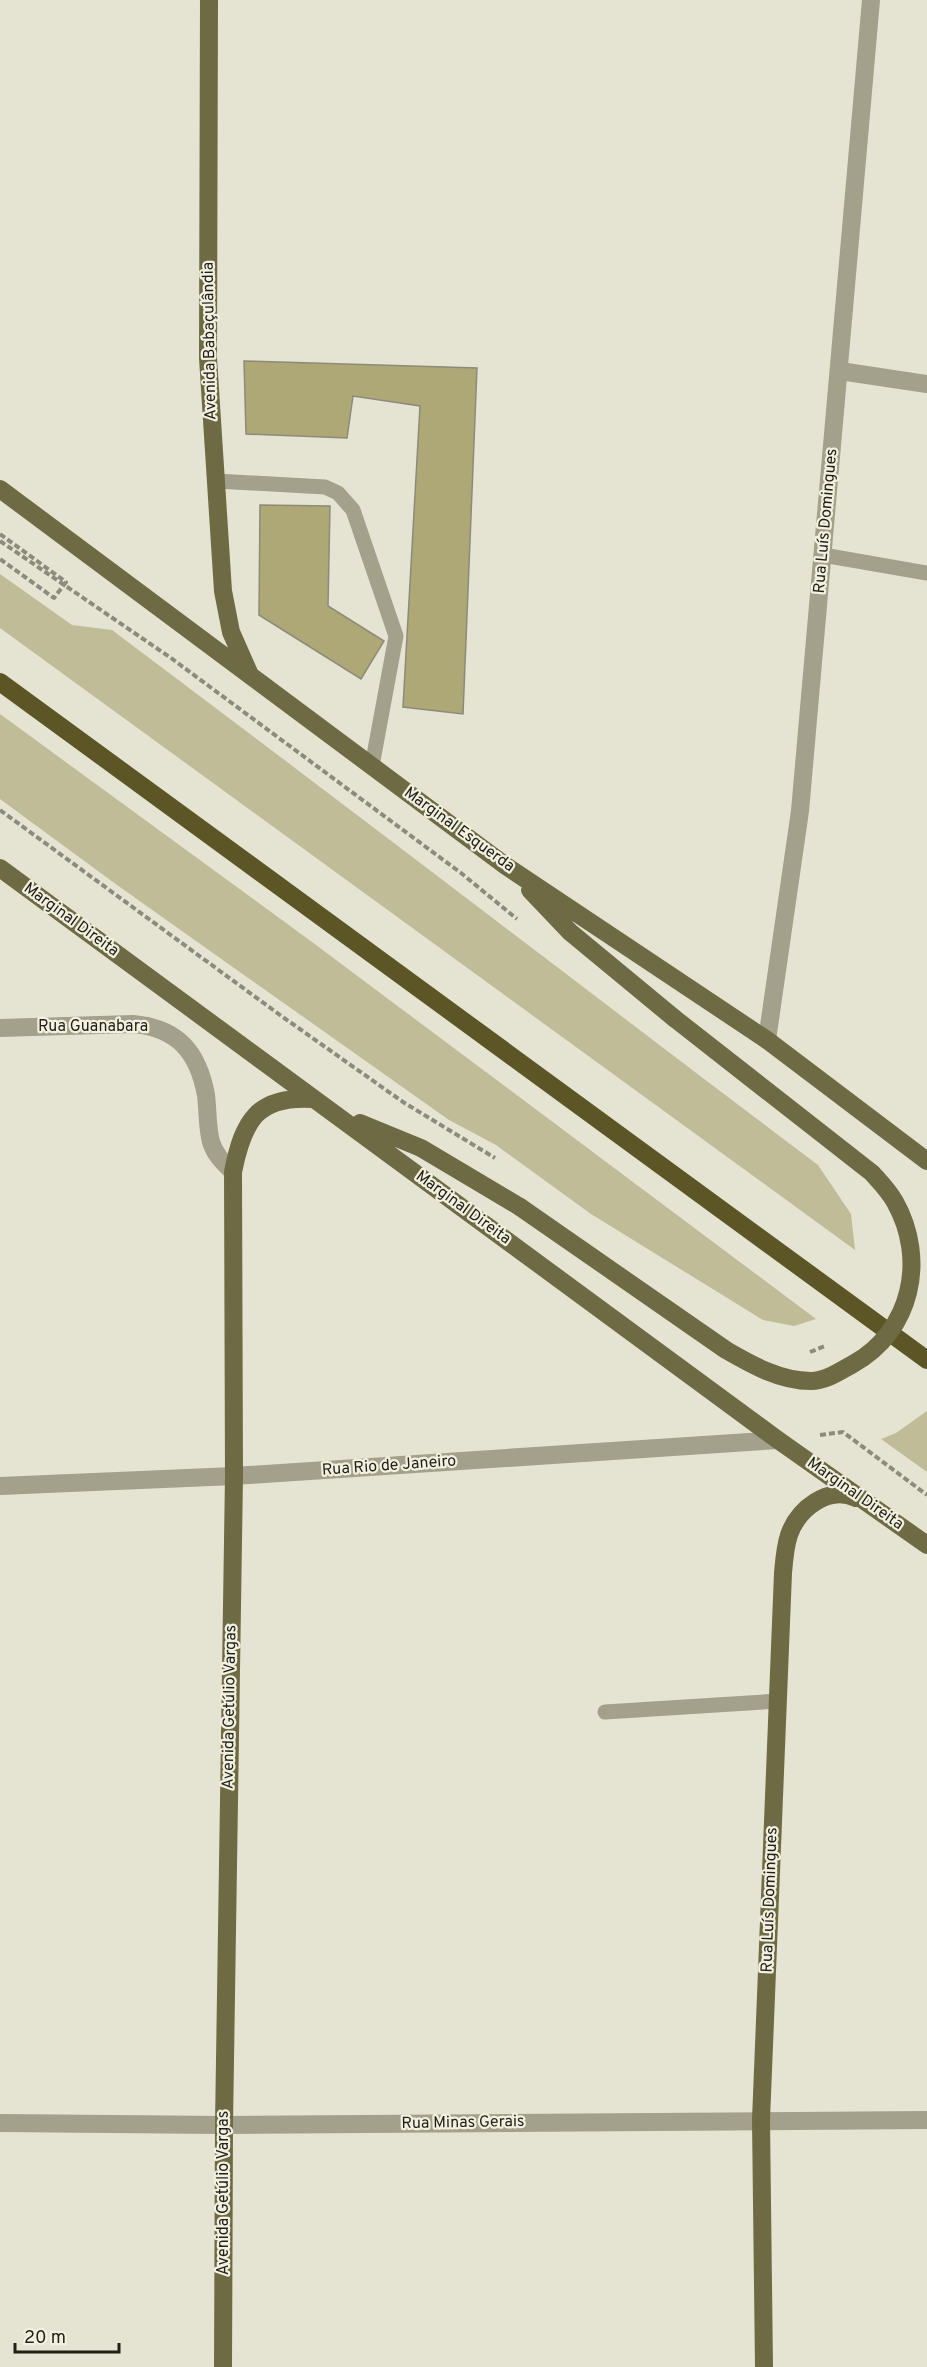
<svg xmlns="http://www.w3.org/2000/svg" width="927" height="2367" font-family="Overpass,sans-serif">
<rect width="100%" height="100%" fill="#e5e3d1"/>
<path fill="#c0bc97" d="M0,574l72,51 40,5c236,177 470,357 706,535l33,49 4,36 -855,-622z
M0,714l312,228 504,377 -22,7 -31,-6 -172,-106 -95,-69 -47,-25 -332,-235 -117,-86z
M927,1411v61l-46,-33 15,-6z"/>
<path fill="#aea877" stroke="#8c8b7a" stroke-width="1.5" d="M244,361l233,7 -14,346 -60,-7 17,-301 -67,-10 -6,42 -101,-4z
M260,505l70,1 -2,100 56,35 -23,38 -102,-64z"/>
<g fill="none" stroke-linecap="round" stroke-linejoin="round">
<path stroke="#8d8b7f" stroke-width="4" stroke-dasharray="6 3" stroke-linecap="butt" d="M0,541l171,117 290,215 56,46
M0,810l280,205 123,87 92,56
M820,1435l23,-3 84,63"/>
<path stroke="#a3a08b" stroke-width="15" d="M216,481l109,6 13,6 15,17 43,126 -24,130
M823,555l104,18
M605,1712l173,-11"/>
<path stroke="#a3a08b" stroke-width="18" d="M840,371l87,13
M0,1028l133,-4c45,4 65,28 73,71 2,16 1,32 5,47 4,13 13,21 22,30
M767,1040l33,-229 71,-811
M0,1486l234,-10 544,-36
M0,2123l224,2 703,-5"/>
<path stroke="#6e6a43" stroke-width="18" d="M209,0l-1,358 15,233 8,41 19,43
M0,489l506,377 261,174 160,121
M0,868l778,572 149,105
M530,890l40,42 104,86
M360,1123l61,25 99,59
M223,2367l1,-242 10,-649 -1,-304c10,-51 24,-77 81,-73
M764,2367l-3,-247 22,-547c1,-12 2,-26 6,-38 9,-26 39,-50 67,-37"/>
<path stroke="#5c5627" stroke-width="18" d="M0,682l927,678"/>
<path stroke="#8d8b7f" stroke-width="4" stroke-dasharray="6 3" stroke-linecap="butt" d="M0,534l66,48 -12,16 -54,-39
M810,1352l15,-6"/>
<path stroke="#6e6a43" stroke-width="18" d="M520,1207l206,143c26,15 54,31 85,31 15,0 29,-10 42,-17 59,-33 74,-105 42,-162 -6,-11 -15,-20 -23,-29l-198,-155"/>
</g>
<g text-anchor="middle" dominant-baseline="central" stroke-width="4.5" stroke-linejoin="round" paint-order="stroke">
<g font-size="16" fill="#201f19" stroke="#f2f0de">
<text transform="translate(210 341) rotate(-91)">Avenida Babaçulândia</text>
<text transform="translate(826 521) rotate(-85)">Rua Luís Domingues</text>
<text transform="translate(459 830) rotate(36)">Marginal Esquerda</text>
<text transform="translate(71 920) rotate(36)">Marginal Direita</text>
<text x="93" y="1027">Rua Guanabara</text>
<text transform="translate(463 1208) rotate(36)">Marginal Direita</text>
<text transform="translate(389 1466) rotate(-4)">Rua Rio de Janeiro</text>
<text transform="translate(855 1494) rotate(35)">Marginal Direita</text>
<text transform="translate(230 1707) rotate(-89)">Avenida Getúlio Vargas</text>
<text transform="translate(770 1900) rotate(-88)">Rua Luís Domingues</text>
<text transform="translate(463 2123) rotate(-1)">Rua Minas Gerais</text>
<text transform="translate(224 2193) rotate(-90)">Avenida Getúlio Vargas</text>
</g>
</g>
<path d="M15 2343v9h104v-9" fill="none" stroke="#201f19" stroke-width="3"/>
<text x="24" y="2343" font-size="18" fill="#201f19" stroke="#f2f0de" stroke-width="4.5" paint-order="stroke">20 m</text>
</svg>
